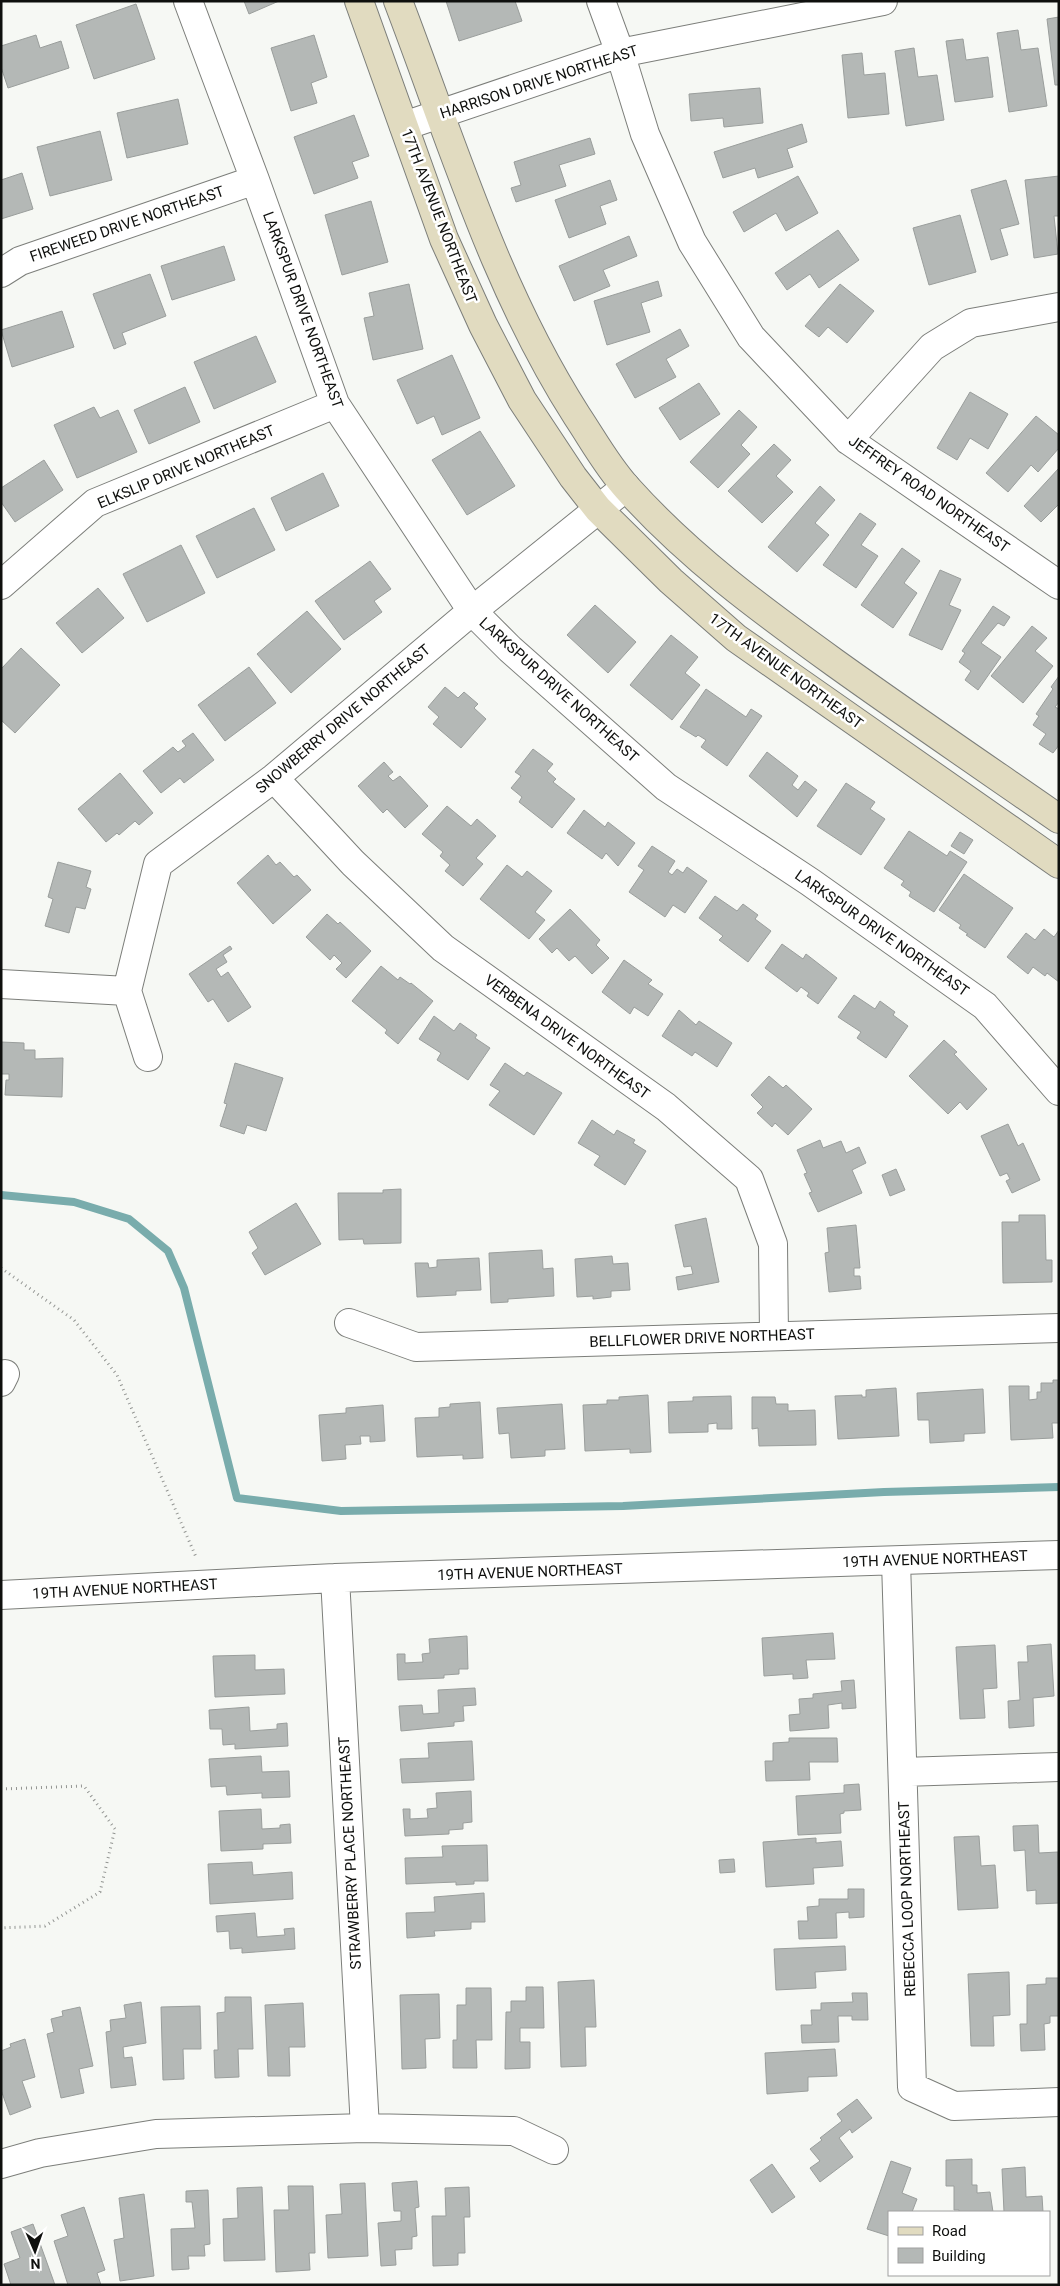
<svg xmlns="http://www.w3.org/2000/svg" width="1060" height="2286" font-family="Roboto,sans-serif">
<rect width="100%" height="100%" fill="#f6f8f4"/>
<g fill="none" stroke-linecap="round" stroke-linejoin="round">
<path stroke="#79acac" stroke-width="8" d="M1,1195l73,7 55,17 39,32 16,37 53,210 104,13 282,-5 261,-14 175,-5"/>
</g>
<path fill="#b4b8b6" stroke="#9a9e9c" d="M244,1h35l-30,13z
M446,1h69l7,20 -63,20z
M136,4l19,55 -61,20 -18,-54z
M1059,17v68h-4l-8,-66z
M1018,30l3,20 17,-2 9,58 -38,6 -12,-79z
M36,35l4,13 21,-7 8,27 -61,20 -7,-21v-21z
M314,35l13,42 -16,6 6,20 -26,8 -20,-63z
M963,39l3,21 22,-3 5,40 -38,5 -9,-61z
M914,48l4,29 19,-2 7,45 -38,6 -11,-75z
M862,53l2,22 21,-2 4,41 -41,4 -6,-63z
M760,88l3,35 -39,4 -1,-9 -32,3 -2,-27z
M178,99l10,45 -61,14 -10,-45z
M354,115l15,41 -17,6 6,16 -44,16 -20,-57z
M802,124l5,18 -20,7 6,18 -35,11 -3,-10 -32,10 -9,-26z
M100,131l12,49 -62,16 -13,-49z
M590,138l5,16 -36,11 7,21 -50,16 -5,-14 10,-3 -7,-23z
M22,173l11,36 -32,10v-39z
M798,176l20,37 -32,18 -10,-18 -32,19 -11,-20z
M1059,176v40h-5l4,38 -24,4 -9,-78z
M610,180l7,20 -17,6 6,18 -37,14 -14,-38z
M1006,180l13,44 -19,5 8,26 -17,5 -20,-70z
M371,201l17,61 -46,13 -17,-60z
M960,215l16,57 -47,13 -16,-57z
M838,230l21,30 -40,28 -9,-14 -23,16 -12,-17z
M629,236l8,20 -34,14 7,16 -36,15 -15,-35z
M224,246l11,34 -63,20 -11,-34z
M150,274l16,42 -44,17 4,11 -12,5 -21,-55z
M658,281l4,15 -21,7 9,29 -43,13 -13,-44z
M409,284l14,65 -50,11 -9,-42 10,-2 -5,-23z
M840,284l34,27 -27,32 -19,-16 -9,10 -14,-11z
M62,311l12,36 -62,20 -11,-37z
M680,329l9,17 -23,13 10,18 -41,21 -19,-34z
M256,336l20,46 -62,27 -20,-47z
M452,355l28,63 -38,17 -8,-19 -17,8 -20,-44z
M699,383l21,31 -40,26 -21,-32z
M185,387l15,35 -51,22 -15,-34z
M970,392l38,22 -20,35 -18,-11 -13,22 -20,-12z
M94,407l6,11 18,-8 19,42 -60,26 -23,-53z
M739,410l18,17 -16,18 9,9 -32,34 -28,-26z
M1036,416l23,19v13l-21,24 -7,-7 -23,27 -22,-19z
M480,431l35,55 -48,29 -35,-55z
M774,444l17,16 -15,16 17,16 -31,31 -34,-32z
M44,460l19,30 -48,32 -14,-20v-14z
M1059,468v36l-18,18 -17,-16z
M323,473l16,33 -53,25 -15,-33z
M820,486l15,14 -20,23 14,12 -32,37 -29,-25z
M254,508l21,42 -58,28 -21,-42z
M860,513l16,11 -15,21 17,11 -22,32 -33,-23z
M181,545l24,48 -58,29 -24,-48z
M902,548l18,13 -16,22 13,10 -24,35 -32,-23z
M370,561l21,28 -17,12 8,11 -38,28 -29,-39z
M940,570l21,9 -12,26 12,5 -19,40 -33,-15z
M98,588l26,30 -42,35 -26,-30z
M595,605l41,37 -28,31 -41,-38z
M993,606l17,11 -6,9 -6,-3 -17,20 20,14 -23,33 -13,-10 6,-9 -12,-9 6,-9 -3,-2z
M307,611l34,38 -50,44 -34,-39z
M1032,626l15,12 -12,13 18,15 -30,37 -32,-27z
M671,635l27,22 -13,16 15,12 -28,35 -42,-35z
M21,648l39,37 -45,48 -14,-13v-51z
M249,667l27,36 -51,38 -27,-36z
M1059,676v26l-4,5 4,2v36l-6,8 -14,-9 7,-10 -13,-9 6,-9 -3,-2 17,-25 -2,-2z
M445,687l13,11 6,-6 14,12 -4,4 12,11 -25,29 -28,-24 6,-7 -11,-10z
M706,689l40,28 5,-8 11,7 -35,50 -26,-19 5,-7 -8,-5 -2,2 -16,-10z
M193,733l21,27 -30,23 -4,-5 -19,15 -18,-22 30,-24 5,5 8,-6 -4,-5z
M533,749l20,15 -6,7 9,8 -3,3 22,17 -23,29 -33,-26 3,-5 -11,-9 10,-12 -6,-4z
M767,752l31,24 -6,9 6,5 7,-9 12,9 -20,27 -48,-41z
M384,762l9,10 -5,4 5,5 7,-5 28,30 -23,22 -18,-19 -4,4 -25,-27z
M120,773l33,40 -14,12 -4,-4 -16,14 -2,-2 -11,9 -28,-33z
M846,783l29,19 -5,7 15,10 -24,36 -44,-29z
M447,806l24,20 6,-7 19,17 -20,22 7,6 -20,22 -18,-15 5,-6 -10,-9 3,-4 -21,-18z
M584,810l21,17 3,-5 27,21 -17,23 -12,-13 -4,6 -35,-26z
M909,831l38,25 3,-5 17,11 -33,50 -25,-16 2,-4 -10,-7 3,-4 -20,-13z
M960,832l13,8 -9,14 -13,-8z
M652,846l23,15 -7,11 4,3 5,-6 6,4 4,-6 20,14 -22,32 -12,-8 -8,12 -36,-25 15,-22 -6,-4z
M268,855l8,10 4,-3 14,15 3,-2 14,15 -38,34 -36,-41z
M58,862l33,9 -5,16 5,2 -6,20 -9,-2 -7,26 -24,-7 8,-27 -5,-2z
M507,865l15,12 5,-6 25,20 -17,21 10,8 -16,19 -49,-40z
M964,874l49,34 -28,40 -19,-13 2,-1 -9,-6 2,-3 -22,-15z
M715,896l22,15 6,-7 15,11 -3,4 16,12 -23,31 -29,-22 4,-4 -24,-18z
M570,909l30,31 -4,5 13,13 -17,16 -17,-18 -6,5 -12,-13 -5,5 -13,-14z
M327,914l11,10 2,-2 31,29 -25,27 -10,-9 6,-6 -8,-8 -4,5 -24,-23z
M1044,929l10,8 5,-7v52l-12,-9 -2,3 -12,-9 -5,7 -21,-17 19,-24 9,7z
M782,944l21,15 3,-5 31,24 -19,26 -11,-8 2,-3 -8,-6 -4,5 -32,-24z
M230,946l2,3 -9,6 4,7 -11,7 5,8 7,-5 23,35 -23,15 -15,-23 -5,3 -19,-28z
M624,960l28,20 -4,4 15,10 -15,22 -14,-9 -4,7 -28,-22z
M381,966l17,14 2,-3 10,7 1,-1 22,18 -35,43 -13,-11 2,-3 -35,-29z
M854,995l21,14 5,-8 15,11 -2,3 15,11 -22,32 -29,-20 4,-6 -23,-15z
M679,1010l17,15 3,-4 33,22 -15,24 -22,-15 -3,4 -30,-20z
M434,1016l20,15 6,-8 17,12 -2,3 15,10 -22,32 -31,-20 4,-7 -22,-14z
M944,1040l13,12 -3,2 33,35 -20,21 -7,-8 -12,12 -39,-38z
M1,1042l23,1v7h11v9l28,-1 -1,39 -57,-2 1,-15h3v-6h-8z
M235,1063l48,15 -17,53 -19,-6 -3,9 -24,-8 7,-22 -3,-1z
M505,1063l19,13 3,-4 35,21 -28,42 -45,-30 11,-14 -10,-6z
M769,1076l14,12 3,-3 26,24 -24,26 -13,-12 -3,4 -15,-14 6,-6 -12,-12z
M592,1120l22,15 3,-5 18,10 -2,3 13,8 -21,34 -31,-20 6,-9 -22,-13z
M1008,1124l10,22 5,-3 17,37 -28,13 -6,-12 4,-2 -3,-6 -7,3 -19,-40z
M820,1140l3,8 18,-7 5,12 13,-6 7,16 -14,7 10,23 -44,19 -9,-19 3,-1 -8,-18 3,-1 -10,-23z
M896,1169l9,21 -15,6 -8,-21z
M401,1189v54l-37,1 -1,-5 -24,1 -1,-47h45v-3z
M296,1203l25,41 -56,31 -13,-22 6,-5 -9,-16z
M1019,1215h26l1,45h6v22l-49,1 -1,-61h17z
M706,1218l13,64 -41,8 -2,-13 17,-3 -2,-8 -7,1 -9,-42z
M856,1225l4,43h-6v8h6l1,13 -32,3 -4,-39 4,-1 -2,-24z
M542,1250l1,19 10,-1 1,28 -46,3v3l-17,1 -2,-50z
M612,1256l1,8 15,-1 2,27 -19,1v6l-18,2v-3l-16,1 -2,-38z
M479,1258l2,32 -25,1v4l-39,2 -2,-34h13l1,5 8,-1v-7z
M1053,1380h6v43h-7l1,15 -42,2 -2,-54h20v14l8,-1v-7h4v-9h12z
M896,1388l3,48 -61,3 -3,-43 27,-1v2h4v-7z
M983,1389l2,44 -21,1v7l-34,2 -1,-23h-11l-1,-27z
M648,1395l3,57 -21,1v-4l-45,2 -2,-46 24,-1v-4h12v-3z
M731,1396l1,33h-15v-6l-9,1v8l-39,1 -1,-31 25,-1v-4z
M752,1397h23l1,7h12v7l27,-1 1,35 -57,1 -1,-18 -6,1z
M480,1402l3,56 -20,1v-4l-46,2 -2,-39 24,-1v-9l11,-1v-3z
M562,1404l3,45 -20,1v6l-34,2 -2,-25 -10,1 -2,-26z
M383,1405l2,36 -15,1v-6h-10l1,8 -16,1 1,14 -24,2 -3,-46 27,-2v-5z
M833,1633l2,26 -29,1 2,18 -15,1v-5l-29,2 -2,-38z
M467,1636l1,33h-9v5l-15,1v3l-46,2 -1,-26h8v9l18,-1 -1,-8 8,-1 -1,-14z
M1051,1644l3,52 -21,2 1,28 -25,2 -1,-27 12,-1 -2,-38h10l-1,-16z
M995,1645l2,43 -14,1 2,29 -25,1 -4,-72z
M255,1655v15l29,-1 1,25 -70,3 -2,-41z
M854,1680l2,28 -14,1v-6l-14,2 1,23 -39,3 -1,-16 11,-1 -1,-15 14,-1v-4l29,-3 -1,-10z
M475,1688l1,17 -13,1 1,15 -10,1v4l-53,5 -2,-25 23,-1 1,9 16,-1 -1,-23z
M249,1707l1,24 27,-2v-5l10,-1 1,23 -53,3v-5l-12,1 -1,-16h-12l-1,-19z
M789,1738h48l1,24h-29l1,18 -44,1 -1,-20h8v-18l16,-1z
M472,1741l2,39 -72,3 -2,-24 29,-1 -1,-15z
M261,1756l1,16 27,-1 1,26 -28,1v-5l-35,2 -1,-9 -15,1 -2,-28z
M859,1784l2,26 -17,1v2l-4,1 1,19 -43,2 -2,-39 48,-3v-8z
M471,1791l1,31 -9,1v6l-14,1v4l-44,2 -2,-27h7v10l18,-1 -1,-9 10,-1 -1,-15z
M261,1809l1,20 18,-1v-3l10,-1 1,19 -28,1v5l-42,2 -2,-40z
M1038,1825l1,28 19,-1 1,51 -23,1v-14l-9,1 -2,-41 -11,1 -1,-25z
M979,1836l2,30 14,-1 3,43 -40,2 -4,-73z
M816,1838v5l25,-2 2,25 -30,2 1,16 -48,3 -3,-45z
M487,1845l1,36h-14v3l-18,1v-3l-50,2 -1,-26 38,-1 -1,-11z
M734,1859l1,13 -15,1 -1,-13z
M252,1862l1,13 39,-3 1,27 -83,5 -2,-40z
M848,1889h16v28l-15,1v-6l-13,1 1,25 -38,1 -1,-18h10l-1,-14 12,-1v-7h29z
M484,1893l1,29h-14v7l-37,2 1,5 -28,2 -1,-25 29,-1 -1,-15z
M255,1913l2,24 28,-2 -1,-6 10,-1 1,21 -53,4v-5l-12,1 -1,-18 -12,1 -1,-16z
M845,1946l1,24 -31,2 1,16 -40,2 -2,-41z
M1009,1972l1,43 -17,1 1,30h-23l-3,-72z
M1046,1978h13v38h-9v7l-6,1 1,26 -24,1 -1,-27h7v-39l19,-1z
M594,1980l2,47h-11l1,39 -25,1 -3,-85z
M526,1987h17l1,41h-24v14h10v26l-25,1 1,-57h5v-11h15z
M466,1988h25l1,52h-16l1,28h-24v-28h4v-35h9z
M852,1993h15l1,27h-16v-4h-14l1,26 -37,1 -1,-18h11l-1,-15h10v-7l32,-1z
M439,1994l1,44 -15,1 1,29 -24,1 -2,-74z
M225,1997h26l2,52h-15l1,28 -24,1 -1,-28h4l-1,-37 8,-1z
M141,2002l5,41 -23,4 1,11 8,-1 4,28 -25,3 -5,-56 5,-1 -1,-11 16,-2 -2,-13z
M303,2003l2,44h-16l1,29h-22l-3,-71z
M200,2006l1,43h-18l1,30 -21,1 -2,-73z
M80,2007l13,59 -14,3 5,24 -23,5 -14,-64 7,-2 -3,-13 12,-3 -1,-5z
M25,2039l10,38 -13,4 9,26 -21,8 -9,-25v-39l10,-4 -1,-3z
M835,2049l2,27 -29,1v14l-41,3 -2,-41z
M857,2099l15,19 -20,15 -2,-4 -11,9 14,19 -33,25 -10,-14 10,-7 -10,-12 12,-9 -2,-2 22,-17 -5,-7z
M972,2159v26h5v8l13,-1 3,20h-34v-2h-5v-24h-8v-26z
M891,2161l20,7 -9,25 15,6 -5,13h-23v24l-22,-7z
M772,2164l23,33 -23,16 -22,-33z
M1025,2167l1,30 16,-1 1,16h-39l-2,-43z
M417,2181l2,26 -4,1 2,28 -5,1v12l-17,1 1,15 -15,1 -3,-43 23,-2v-10h-7l-2,-28z
M365,2183l3,73 -40,2 -2,-43 16,-1 -2,-30z
M288,2186h25l2,67h-6l1,17 -34,2 -2,-62h15z
M262,2187l3,73 -41,1 -1,-42 15,-1 -1,-30z
M469,2187l1,30h-6l1,36h-7v12l-25,1 -1,-50h14l-1,-28z
M208,2190l2,54 -6,1 1,11h-17l1,13 -17,1 -1,-41 24,-1 -3,-26h-6v-11z
M144,2194l10,82 -34,5 -6,-41 10,-2 -5,-40z
M84,2207l21,63 -8,3 4,12h-33l-14,-44 14,-5 -7,-21z
M33,2224l22,61h-44l-7,-21 16,-6 -9,-26z"/>
<g fill="none" stroke-linecap="round" stroke-linejoin="round">
<defs>
<path id="street" d="M188,1l67,179 80,224 137,207 38,38 156,138 144,95 175,124 74,85
M601,1l19,52 25,81 47,108 59,95 97,103 211,145
M404,126l216,-73 263,-52
M1,273l19,-12 235,-81
M848,440l84,-93 39,-24 88,-16
M1,585l94,-82 240,-99
M274,778l79,85 90,85 223,159 83,72 24,65 1,92
M1,984l126,7
M127,991l31,-127 116,-86 198,-167 154,-124
M127,991l21,66
M349,1323l67,24 643,-19
M1,1382l4,-8
M896,1561l16,526 42,19 105,-4
M335,1578l30,550
M1,1595l334,-17 724,-23
M903,1772l156,-5
M1,2164l39,-11 116,-19 209,-6 149,3 40,19"/>
<path id="secondary" d="M359,1l85,238 39,86 39,75 51,77 25,32 73,72 65,57 323,226
M398,1c54,141 97,287 179,415 16,24 30,50 50,72 62,69 133,121 208,175 74,53 149,104 224,156"/>
</defs>
<use href="#street" stroke="#7c7e7a" stroke-width="30"/>
<use href="#secondary" stroke="#7c7e7a" stroke-width="30"/>
<path stroke="#939592" stroke-width="3" stroke-dasharray="1 4" stroke-linecap="butt" d="M1,1268l73,52 43,55 79,182
M1,1789l83,-3 31,43 -15,63 -55,34 -44,2"/>
<use href="#street" stroke="#fff" stroke-width="28"/>
<use href="#secondary" stroke="#e1dbc0" stroke-width="28"/>
</g>
<g text-anchor="middle" dominant-baseline="central" stroke-width="5" stroke-linejoin="round" paint-order="stroke">
<g font-size="15" fill="#0f100e" stroke="#fff">
<text transform="translate(539 82) rotate(-18)">HARRISON DRIVE NORTHEAST</text>
<text transform="translate(439 216) rotate(69)">17TH AVENUE NORTHEAST</text>
<text transform="translate(127 224) rotate(-19)">FIREWEED DRIVE NORTHEAST</text>
<text transform="translate(303 310) rotate(70)">LARKSPUR DRIVE NORTHEAST</text>
<text transform="translate(186 467) rotate(-23)">ELKSLIP DRIVE NORTHEAST</text>
<text transform="translate(929 494) rotate(35)">JEFFREY ROAD NORTHEAST</text>
<text transform="translate(786 671) rotate(36)">17TH AVENUE NORTHEAST</text>
<text transform="translate(559 690) rotate(42)">LARKSPUR DRIVE NORTHEAST</text>
<text transform="translate(343 719) rotate(-40)">SNOWBERRY DRIVE NORTHEAST</text>
<text transform="translate(882 933) rotate(35)">LARKSPUR DRIVE NORTHEAST</text>
<text transform="translate(567 1037) rotate(36)">VERBENA DRIVE NORTHEAST</text>
<text transform="translate(702 1338) rotate(-2)">BELLFLOWER DRIVE NORTHEAST</text>
<text transform="translate(935 1559) rotate(-2)">19TH AVENUE NORTHEAST</text>
<text transform="translate(530 1572) rotate(-2)">19TH AVENUE NORTHEAST</text>
<text transform="translate(125 1589) rotate(-3)">19TH AVENUE NORTHEAST</text>
<text transform="translate(350 1853) rotate(-93)">STRAWBERRY PLACE NORTHEAST</text>
<text transform="translate(907 1899) rotate(-92)">REBECCA LOOP NORTHEAST</text>
</g>
</g>
<rect width="1060" height="2286" fill="none" stroke="#0f100e" stroke-width="5"/>
<rect x="888" y="2211" width="162" height="65" fill="#ffffff" stroke="#9f9f9f"/>
<rect x="898" y="2227" width="25" height="8" fill="#e1dbc0" stroke="#9f9f9f"/>
<text x="932" y="2236" font-size="15" fill="#0f100e">Road</text>
<rect x="898" y="2248" width="25" height="15" fill="#b4b8b6" stroke="#9f9f9f"/>
<text x="932" y="2261" font-size="15" fill="#0f100e">Building</text>
<g transform="translate(35 2251) rotate(178)" stroke="#ffffff" stroke-width="4" paint-order="stroke">
<path d="M0-4L9 19L0 12L-9 19Z" fill="#0f100e"/>
<text y="-8" font-size="14" font-weight="bold" text-anchor="middle" fill="#0f100e">N</text>
</g>
</svg>
